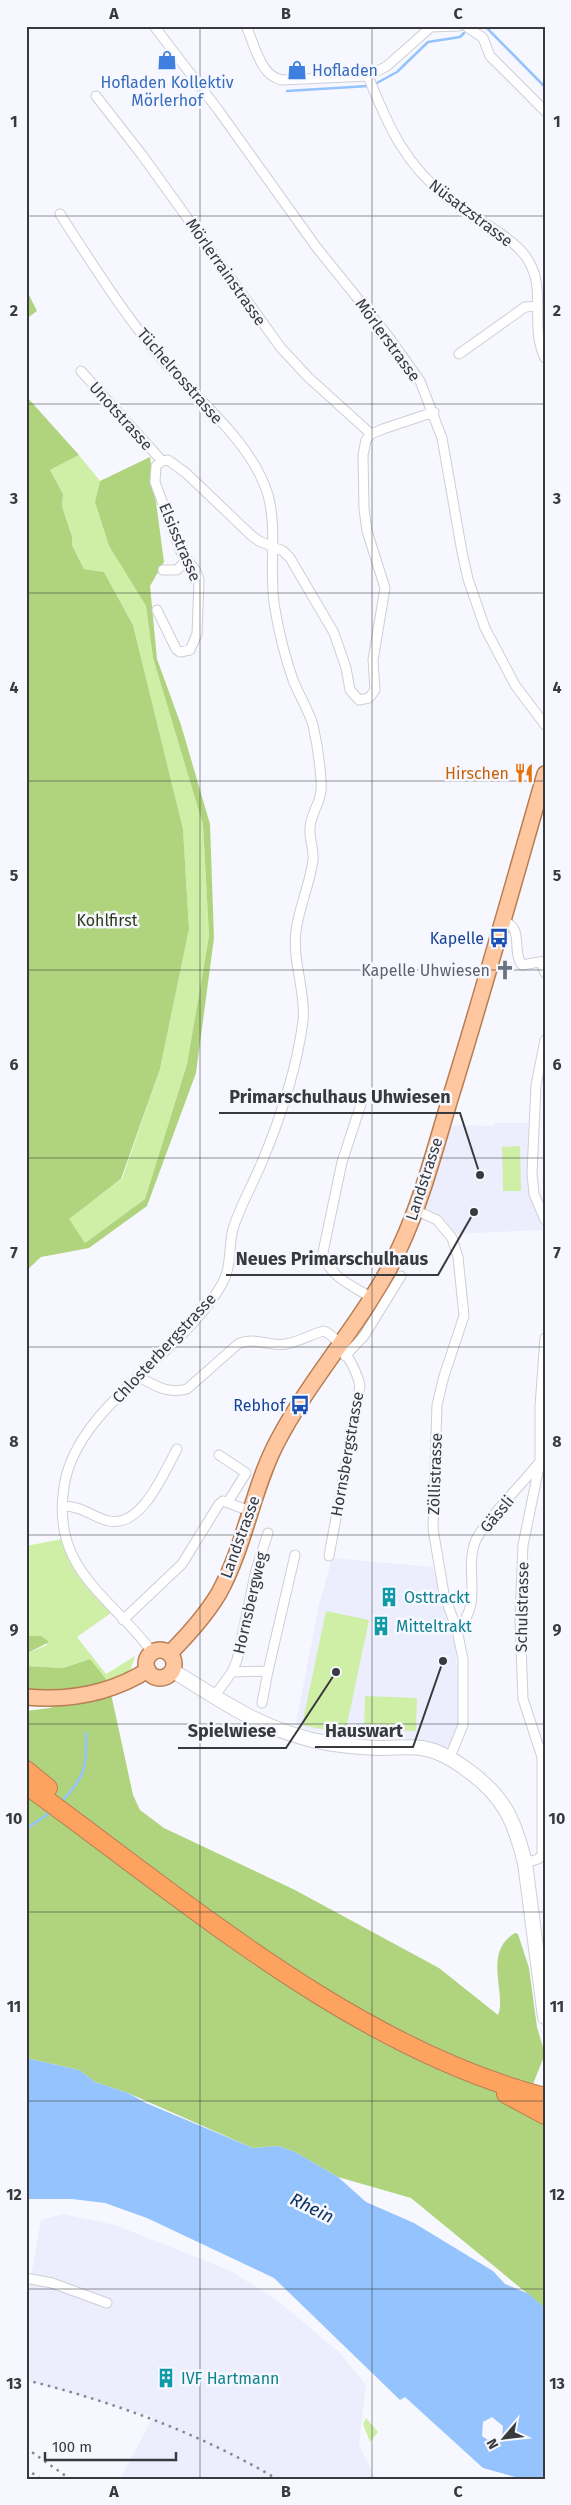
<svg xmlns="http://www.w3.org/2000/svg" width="571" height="2505" font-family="'Fira Sans',sans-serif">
<rect width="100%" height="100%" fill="#f7f8ff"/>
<path fill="#eceefe" d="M494,1123h34l-1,57 2,16 14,34 -89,4 -8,-10 -22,-17 25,-82 44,1z
M332,1558l101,9 7,28 15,36 5,97 -11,23 -44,-13 -97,-8 -12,-7 23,-118z
M63,2214l52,11 116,46 47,30 61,51 27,33 -7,60 17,34h-256l33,-62 -127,-37v-98l4,-1 11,-61z"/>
<path fill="#cfefa7" d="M79,455l21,26 -5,21 14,44 37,60 7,52 50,167 6,111 -22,128 -42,135 -60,44 -17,-24 54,-40 38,-110 29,-140 -6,-100 -50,-204 -29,-53 -20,-3 -12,-24v-10l-10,-29 1,-12 -13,-24z
M520,1146l1,45h-18l-1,-44z
M62,1539c7,31 27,52 49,74l-34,24 29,37 29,-18 -4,13 -21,20 -20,-30 -27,9 -37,-2v-12l21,-9 -6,-9h-15v-90z
M326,1611l43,9 -24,114 -43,-9z
M365,1696l52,2 -1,33 -52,-2z
M366,2418l12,14 -8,10 -7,-18z"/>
<path fill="#b0d47e" d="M26,289l11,22 -11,8z
M26,396l53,59 -29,15 13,24 -1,12 10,30v9l12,24 20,3 29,53 50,204 6,100 -29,140 -39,110 -52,40 16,24 60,-44 42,-135 22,-128 -6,-111 -50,-167 -7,-52 -37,-60 -14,-44 5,-21 50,-24 14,105 -14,24 7,73 24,66 29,99 4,114 -18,135 -49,133 -58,42 -48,9 -15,14z
M26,1636h15l8,6 -23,12z
M90,1659l15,19 5,11 23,106 7,15 24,18 131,62 144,78 59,47c9,-21 -16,-63 17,-82l3,1 11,34 8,59 8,27 -20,50 20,11v193l-134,-110 -73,-21 -43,-25 -17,-6 -25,2 -125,-55 -33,-11 -16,-12 -53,-12v-347l24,-3 24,-10 -48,-1v-31l37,2z"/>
<path fill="#94c3fd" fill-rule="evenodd" d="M26,2058l53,12 16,12 33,11 18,10 107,45 25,-2 17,6 43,25 28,25 48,21 79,48 12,13 24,10 16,14v171h-23l-39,-11 -78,-71 -5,3 -126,-122 -127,-60 -42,-15 -33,-4h-46zM492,2417l11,9 -1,11 -10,6 -10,-7 1,-14z"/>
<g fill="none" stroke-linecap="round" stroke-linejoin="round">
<path stroke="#94c3fd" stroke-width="2.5" d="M485,26l60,61
M375,84l22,-12 31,-30 32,-5 4,-4
M287,91l81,-5
M60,1803c25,-25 27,-36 26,-70
M26,1829l25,-17"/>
<defs>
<path id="street" d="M154,26l65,85 98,137 71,88 32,45 22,57 20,114 6,27 17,49 30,57 30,40
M246,26c9,19 14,50 36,54l86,-4 19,-10 44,-39 28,-1
M466,26l17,12 7,18 55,55
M368,76c20,50 37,89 81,123 20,16 57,34 74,54 27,32 5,71 22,105
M96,96l46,59 139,193 27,29 63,57
M60,214c31,48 62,97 98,141 36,42 94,86 110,140 10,37 0,77 7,114 4,24 10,48 18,71 6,15 15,29 20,45 4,18 7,38 8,56 2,22 -10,29 -11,47 -1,11 4,21 3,32 -3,24 -14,47 -17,71 -4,30 10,60 7,90 -6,46 -23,98 -41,141 -9,22 -22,44 -29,67 -5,19 -1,38 -11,55 -40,71 -147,123 -158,203 -13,83 46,108 88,165
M459,354l66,-47 13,-1
M81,371l81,90
M163,570h14l10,-11
M157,610l19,39 4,3 10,-2 7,-16 2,-54 -3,-9 -15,-19 -10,-26 -16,-44 1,-16 6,-5 6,-1 18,13 66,63 7,5 24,10 7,7 44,75 12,35 4,22 9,10 10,-2 6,-8 -2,-30 12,-72 -18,-57 -3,-22 -1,-54 3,-15 5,-6 12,-5 51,-17
M503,921c22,7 8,30 19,44l23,-4
M541,962l4,11
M545,1040l-9,45 -4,88 2,21 11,26
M362,1101l-20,61 -19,90c5,25 30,34 49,46
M415,1210l22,10 15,18 6,19 6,59 -20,60 -7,29 -4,124 11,65 13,36 6,29v66l-13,32
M345,1356l19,-20 37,-60
M139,1377c17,9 28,17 48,12l51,-45c16,-8 31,3 48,0 13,-2 25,-10 38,-13 15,6 33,39 36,55l-31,170
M219,1455l27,18 -18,29
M62,1506c22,0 29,11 47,15 33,7 55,-49 68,-72
M123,1620l59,-56 37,-60 4,-3 27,10
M457,1630c27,-27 7,-58 18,-88 7,-18 49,-60 63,-78
M232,1672l36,-1 27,-116
M213,1698l19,-26 5,-12 19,-90 12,-37
M262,1703l6,-32
M525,1863l13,-4 4,-4v-98l-19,-58 -3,-80 3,-74 17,-83v-56l5,-68
M26,2278l26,5 55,20"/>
<path id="secondary" d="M173,1671c45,27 79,53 132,67 24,7 49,9 75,10 14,0 28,-2 42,0 17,3 30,11 44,21 38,27 48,50 59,94l20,154"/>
<path id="primary" d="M146 1664a14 14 0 1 1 28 0a14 14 0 1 1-28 0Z
M170,1653c18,-18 36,-38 49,-60 26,-47 33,-102 57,-149 36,-70 91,-126 124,-197 24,-51 37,-107 54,-161 32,-104 61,-208 91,-312
M26,1697c44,4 84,-3 122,-27"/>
<path id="highway" d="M26,1770l22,18
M26,1785c158,114 328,263 519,312
M506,2094l39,21"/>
</defs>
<use href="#street" stroke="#cdced7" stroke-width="11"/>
<use href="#secondary" stroke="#cdced7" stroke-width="16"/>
<use href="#primary" stroke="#b87e53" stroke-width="18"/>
<use href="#highway" stroke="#b87e53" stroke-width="20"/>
<use href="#street" stroke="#fff" stroke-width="9"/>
<use href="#secondary" stroke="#fff" stroke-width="14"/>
<use href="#primary" stroke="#fec79f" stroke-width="15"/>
<use href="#highway" stroke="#fda25f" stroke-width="18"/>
<path stroke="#86878c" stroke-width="2.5" stroke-dasharray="2.5 5" stroke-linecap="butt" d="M26,2380c88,22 173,53 251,99
M26,2448l44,31
M26,2469l15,10"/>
</g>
<path fill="none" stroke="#393a3d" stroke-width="1" stroke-opacity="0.55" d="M200,26v2453M372,26v2453M26,216h519M26,404h519M26,593h519M26,781h519M26,970h519M26,1158h519M26,1347h519M26,1535h519M26,1724h519M26,1912h519M26,2101h519M26,2289h519"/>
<defs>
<symbol id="shop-bare" viewBox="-9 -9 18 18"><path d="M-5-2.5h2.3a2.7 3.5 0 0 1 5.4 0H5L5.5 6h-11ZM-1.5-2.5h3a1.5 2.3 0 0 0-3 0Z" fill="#3f7fe0" stroke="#f7f8ff" stroke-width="2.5" paint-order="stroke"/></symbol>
<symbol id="restaurant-bare" viewBox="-9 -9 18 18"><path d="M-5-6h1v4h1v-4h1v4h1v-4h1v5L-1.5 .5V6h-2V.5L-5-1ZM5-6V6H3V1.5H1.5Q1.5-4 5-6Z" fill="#e8710a" stroke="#f7f8ff" stroke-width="2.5" paint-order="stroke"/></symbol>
<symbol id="bus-bare" viewBox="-9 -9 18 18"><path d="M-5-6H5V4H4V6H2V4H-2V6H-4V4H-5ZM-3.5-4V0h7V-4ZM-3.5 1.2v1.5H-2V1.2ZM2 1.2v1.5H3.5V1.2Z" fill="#1a4fb4" stroke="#f7f8ff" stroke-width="2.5" paint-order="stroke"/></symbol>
<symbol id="church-bare" viewBox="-9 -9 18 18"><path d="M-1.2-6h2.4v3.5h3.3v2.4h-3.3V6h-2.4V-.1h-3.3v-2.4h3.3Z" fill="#6b7280" stroke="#f7f8ff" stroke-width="2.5" paint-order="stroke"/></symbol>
<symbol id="building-bare" viewBox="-9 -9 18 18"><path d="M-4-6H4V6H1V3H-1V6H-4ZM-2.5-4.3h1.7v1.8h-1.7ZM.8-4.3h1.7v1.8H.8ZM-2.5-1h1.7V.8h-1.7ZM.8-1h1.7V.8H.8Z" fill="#0f9aa8" stroke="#f7f8ff" stroke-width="2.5" paint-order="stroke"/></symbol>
</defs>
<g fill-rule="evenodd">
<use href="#shop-bare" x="153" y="46" width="28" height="28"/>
<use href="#shop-bare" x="283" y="56" width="28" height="28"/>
<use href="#restaurant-bare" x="510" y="759" width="28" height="28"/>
<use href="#bus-bare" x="485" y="924" width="28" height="28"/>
<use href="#church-bare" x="491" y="956" width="28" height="28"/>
<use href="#bus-bare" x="286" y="1391" width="28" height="28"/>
<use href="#building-bare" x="375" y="1583" width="28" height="28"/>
<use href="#building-bare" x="367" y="1612" width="28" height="28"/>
<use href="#building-bare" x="152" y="2364" width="28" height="28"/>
</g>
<g text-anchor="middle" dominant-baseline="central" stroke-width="5" stroke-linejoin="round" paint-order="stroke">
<g font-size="16" fill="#366cbe" stroke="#f7f8ff" text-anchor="start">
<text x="312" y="70">Hofladen</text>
<text x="167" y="82" text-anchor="middle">Hofladen Kollektiv<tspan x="167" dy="18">Mörlerhof</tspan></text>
</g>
<g font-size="16" fill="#393a3d" stroke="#f7f8ff">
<text transform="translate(471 213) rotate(37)">Nüsatzstrasse</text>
<text transform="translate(226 272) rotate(55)">Mörlerrainstrasse</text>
<text transform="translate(388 340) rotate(54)">Mörlerstrasse</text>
<text transform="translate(180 376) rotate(49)">Tüchelrosstrasse</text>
<text transform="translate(121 416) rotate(48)">Unotstrasse</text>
<text transform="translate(180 542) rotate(67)">Elsisstrasse</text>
<text transform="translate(424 1179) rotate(-72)">Landstrasse</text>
<text transform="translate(164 1348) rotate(-47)">Chlosterbergstrasse</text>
<text transform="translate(347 1454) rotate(-80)">Hornsbergstrasse</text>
<text transform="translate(435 1474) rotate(-88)">Zöllistrasse</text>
<text transform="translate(497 1514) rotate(-50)">Gässli</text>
<text transform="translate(240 1537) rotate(-70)">Landstrasse</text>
<text transform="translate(250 1603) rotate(-77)">Hornsbergweg</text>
<text transform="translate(522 1607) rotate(-89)">Schulstrasse</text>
</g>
<g font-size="16" fill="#c56008" stroke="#f7f8ff" text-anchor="end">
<text x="509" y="773">Hirschen</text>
</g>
<g font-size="16" fill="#2b3a16" stroke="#f7f8ff">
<text x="107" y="920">Kohlfirst</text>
</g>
<g font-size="16" fill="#164399" stroke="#f7f8ff" text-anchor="end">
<text x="484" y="938">Kapelle</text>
<text x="285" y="1405">Rebhof</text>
</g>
<g font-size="16" fill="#5b616d" stroke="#f7f8ff" text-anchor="end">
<text x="490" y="970">Kapelle Uhwiesen</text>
</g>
<g font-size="16" fill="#0d838f" stroke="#f7f8ff" text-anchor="start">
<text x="404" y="1597">Osttrackt</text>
<text x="396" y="1626">Mitteltrakt</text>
<text x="181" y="2378">IVF Hartmann</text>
</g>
<g font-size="18" font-style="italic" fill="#09335f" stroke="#f7f8ff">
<text transform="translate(312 2208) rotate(26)">Rhein</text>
</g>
</g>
<path fill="none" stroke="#393a3d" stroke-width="2" d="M480 1175L460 1113H219M474 1212L438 1275H226M443 1661L413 1747H315M336 1672L286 1748H178"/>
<g fill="#393a3d" stroke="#f7f8ff" stroke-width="2">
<circle cx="480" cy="1175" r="5"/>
<circle cx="474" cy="1212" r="5"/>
<circle cx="443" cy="1661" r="5"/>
<circle cx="336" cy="1672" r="5"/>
</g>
<g font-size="18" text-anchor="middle" font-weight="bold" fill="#393a3d" stroke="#f7f8ff" stroke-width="5" stroke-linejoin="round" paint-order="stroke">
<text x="340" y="1103">Primarschulhaus Uhwiesen</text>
<text x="332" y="1265">Neues Primarschulhaus</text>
<text x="364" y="1737">Hauswart</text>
<text x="232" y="1737">Spielwiese</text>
</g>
<rect width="571" height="2505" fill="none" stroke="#f7f8ff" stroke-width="55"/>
<g transform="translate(504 2438) rotate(242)" stroke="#f7f8ff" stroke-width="4" paint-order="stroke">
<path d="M0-4L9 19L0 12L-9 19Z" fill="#393a3d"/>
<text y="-8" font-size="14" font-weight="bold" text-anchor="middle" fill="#393a3d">N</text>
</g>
<path d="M45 2452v8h131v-8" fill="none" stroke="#393a3d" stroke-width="2.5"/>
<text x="52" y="2452" font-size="15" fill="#393a3d" stroke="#f7f8ff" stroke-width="4" paint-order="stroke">100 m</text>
<rect x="28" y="28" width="516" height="2450" fill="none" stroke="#393a3d" stroke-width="2"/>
<g font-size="16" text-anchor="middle" font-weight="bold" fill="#393a3d">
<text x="114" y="19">A</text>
<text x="286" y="19">B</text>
<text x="458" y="19">C</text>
<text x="14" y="127">1</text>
<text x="557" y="127">1</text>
<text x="14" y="316">2</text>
<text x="557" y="316">2</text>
<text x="14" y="504">3</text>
<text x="557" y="504">3</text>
<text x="14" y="693">4</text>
<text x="557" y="693">4</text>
<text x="14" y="881">5</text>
<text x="557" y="881">5</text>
<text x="14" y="1070">6</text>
<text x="557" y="1070">6</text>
<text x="14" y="1258">7</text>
<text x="557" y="1258">7</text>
<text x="14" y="1447">8</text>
<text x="557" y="1447">8</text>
<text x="14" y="1635">9</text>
<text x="557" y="1635">9</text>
<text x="14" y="1824">10</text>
<text x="557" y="1824">10</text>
<text x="14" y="2012">11</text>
<text x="557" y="2012">11</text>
<text x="14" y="2200">12</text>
<text x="557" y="2200">12</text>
<text x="14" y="2389">13</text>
<text x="557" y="2389">13</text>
<text x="114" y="2497">A</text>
<text x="286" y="2497">B</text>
<text x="458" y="2497">C</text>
</g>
</svg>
